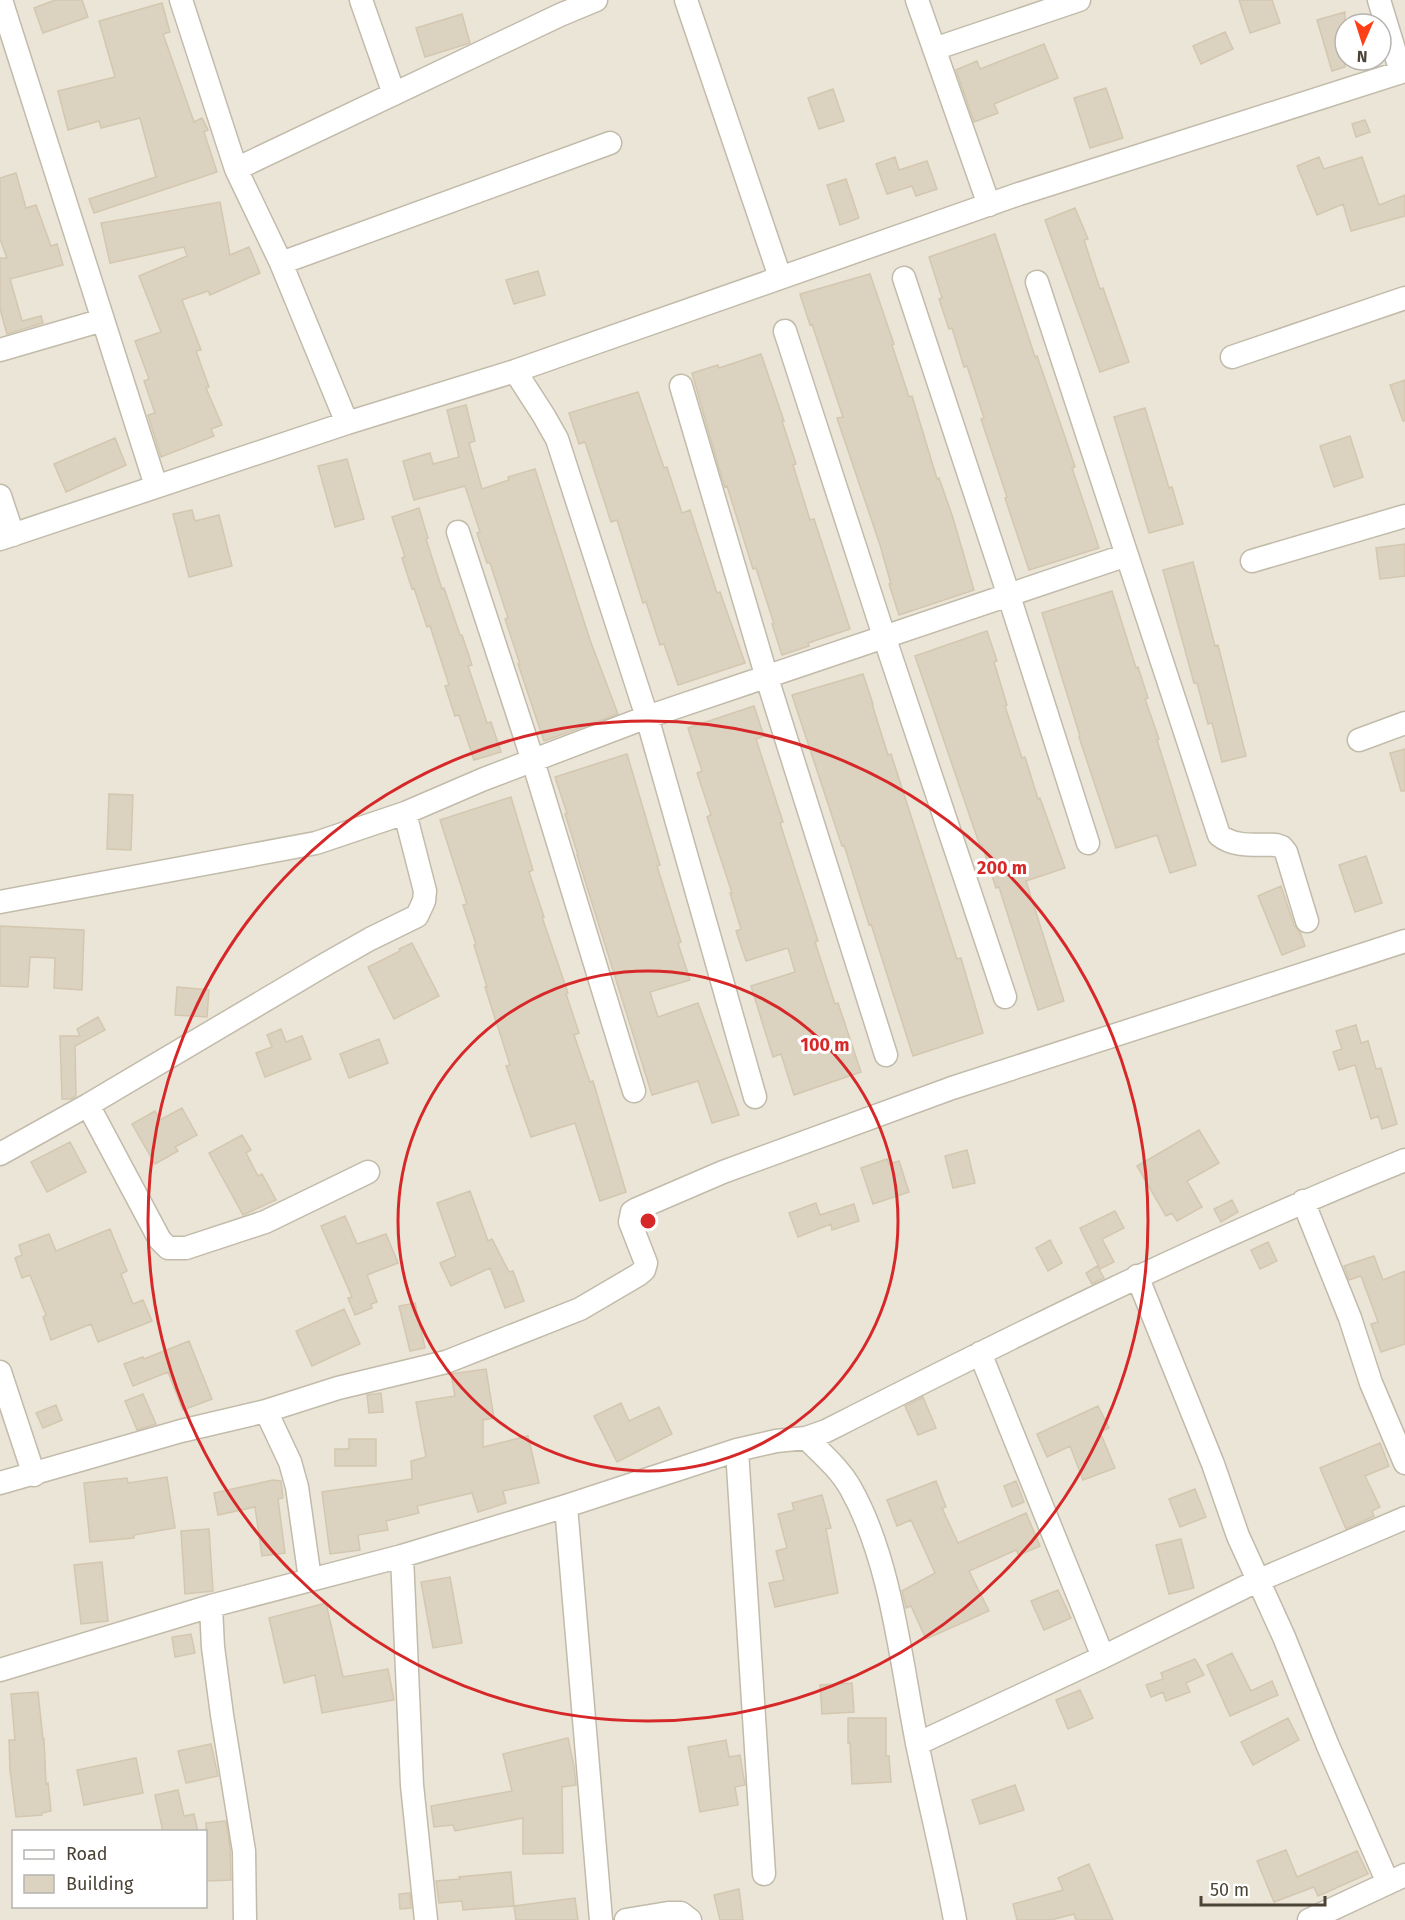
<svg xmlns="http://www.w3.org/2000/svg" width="1405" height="1920" font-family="'Fira Sans',sans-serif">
<rect width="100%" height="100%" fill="#f6f2e9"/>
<path fill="#eae5d7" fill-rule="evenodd" d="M0,0h1405v1920h-1405zM1345,24h36v36h-36zM14,1832h192v74h-192z"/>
<path fill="#dcd2c0" stroke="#d4c7b0" stroke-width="1.5" d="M55,0h27l6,17 -45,16 -9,-25z
M1239,0h33l8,23 -30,10z
M162,3l8,29 -7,2 31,88 8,-4 6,12 -4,2 13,40 -123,41 -5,-14 67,-22 -16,-59 -39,10 -2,-7 -31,9 -10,-39 57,-14 -16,-56z
M1345,12v55l-13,4 -15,-51z
M462,14l8,29 -45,14 -9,-29z
M1225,32l8,17 -32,15 -8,-18z
M1044,44l14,34 -64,26 4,9 -24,9 -18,-52 21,-9 3,8z
M1106,88l17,50 -33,10 -16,-50z
M833,89l11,32 -25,8 -11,-31z
M1365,120l5,12 -14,5 -4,-13z
M895,157l4,13 28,-9 10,28 -21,7 -4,-10 -25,8 -11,-30z
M1319,157l5,12 38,-12 17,48 26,-10v21l-54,15 -8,-27 -26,11 -20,-49z
M16,173l10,35 10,-3 15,41 6,-2 6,21 -53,14 12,42 19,-5 2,7 -36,11 -7,-25v-51h7l-7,-19v-61z
M846,179l13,39 -19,7 -13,-40z
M220,202l10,53 19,-8 11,26 -50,22 -2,-4 -26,9 19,50 -5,1 13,36 -3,1 16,37 -11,4 3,7 -53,21 -13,-42 7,-2 -11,-32 5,-2 -14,-38 26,-9 -22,-56 48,-20 -3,-9 -74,16 -9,-40z
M1075,208l13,31 -4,1 16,49 3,-1 26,74 -29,10 -55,-152z
M995,234l40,123 2,-1 28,81 10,30 -3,1 27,80 -70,22 -24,-72 2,-1 -26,-78 3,-1 -17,-52 -3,1 -12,-39 -3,1 -10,-30 3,-1 -13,-41z
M538,271l7,24 -31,9 -8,-24z
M870,274l24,70 -2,1 17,52 3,-1 25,83 2,-1 14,40 21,72 -75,25 -10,-31h2l-11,-39 -43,-127 6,-1 -31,-93 -2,1 -10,-31z
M761,354l23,67h-2l14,43 -3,1 17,55 4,-1 36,110 -42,14 1,3 -27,9 -10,-31h2l-18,-56 -3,1 -26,-83 -2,1 -7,-22 -26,-92 26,-8 1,3z
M1405,380v41h-2l-13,-36z
M638,392l26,76 3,-1 15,46 8,-3 27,83 3,-1 25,71 -67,22 -14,-41 -4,1 -14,-43 -3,1 -26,-83 -6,2 -26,-80 -6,2 -10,-31z
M466,405l9,36 -6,2 13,46 27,-9 -1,-3 27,-8 55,171 28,74 -74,27 -26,-77h2l-15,-45 3,-1 -18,-55h-3l-10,-30 3,-1 -15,-46 -51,14 -11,-39 27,-8 3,11 26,-7 -12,-47z
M1145,408l24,80 3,-1 11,37 -34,9 -35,-116z
M1350,436l13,41 -29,10 -14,-41z
M115,438l11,27 -60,27 -12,-28z
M347,459l17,60 -29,8 -17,-61z
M419,508l9,30 -2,1 16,50 2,-1 16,47h2l10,30 -4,1 19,57 4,-1 10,30 -27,8 -15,-45 -4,1 -10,-30 4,-1 -19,-59 -3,1 -13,-39 -2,1 -10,-31 3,-1 -13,-40z
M192,510l3,11 24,-6 13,51 -43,11 -16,-63z
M1405,544v32l-25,3 -4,-31z
M1193,562l22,84 3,-1 28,111 -24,6 -10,-39 -4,1 -11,-41h-3l-31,-113z
M1112,591l24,77 2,-1 10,31 -3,1 14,40 -2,1 39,125 -26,8 -13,-38 -41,13 -37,-111 1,-1 -38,-123z
M987,631l10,30 -3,1 13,43 -2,1 17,52 3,-1 13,42 2,-1 25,70 -39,13 38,120 -26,9 -39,-123 -3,1 -14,-43 -2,1 -65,-190z
M863,674l10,30h-1l16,51 3,-1 66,205 4,-1 22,75 -70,23 -42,-132 -2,1 -25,-80 -2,1 -50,-151z
M754,706l10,30 -8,3 27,83 -3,1 38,118 -3,1 20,62 3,-1 23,69 -67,23 -13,-41 -8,3 -22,-71 44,-14 -7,-24 -42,13 -10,-30 5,-2 -11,-36h2l-25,-76 4,-2 -14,-42 5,-2 -14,-43z
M1405,749v42h-4l-11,-38z
M627,754l33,111 -3,1 24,76 -3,1 12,37 -40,12 8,25 40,-14 41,112 -27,8 -14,-42 -46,14 -75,-240h1l-13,-41 2,-1 -12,-36z
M109,794l24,1 -2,55 -24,-1z
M511,797l22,73 -4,2 15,45h-2l26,76 -2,1 13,39 -5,2 16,47 3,-1 33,111 -26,9 -25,-78 -44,14 -25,-71 4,-1 -25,-78h2l-13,-42 2,-1 -13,-39 4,-1 -27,-84z
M1366,856l16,47 -27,9 -16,-47z
M1281,886l13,39 6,7 5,14 -23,9 -24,-59z
M0,926l84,4 -2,60 -28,-2 1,-30 -25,-1 -2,30 -28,-1z
M412,943l27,53 -45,23 -26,-52 32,-16 -1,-2z
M177,987l32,3 -2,27 -32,-2z
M98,1017l7,13 -30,16 1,50 -5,3h-9l-2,-63h20l-3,-7z
M1356,1025l5,18 7,-2 8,28 5,-1 16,56 -15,5 -4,-13 -7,3 -16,-54 -16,5 -6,-18 9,-3 -6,-18z
M281,1029l5,13 16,-6 9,23 -46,18 -9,-24 16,-6 -5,-12z
M379,1039l9,24 -39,15 -9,-24z
M182,1108l15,27 -22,12 3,4 -23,13 -23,-40 23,-13 5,9z
M1199,1130l20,33 -32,18 15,26 -25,14 -5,-8 -6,3 -29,-50z
M242,1135l9,15 -5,3 12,23 4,-2 14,26 -33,15 -34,-62z
M70,1142l16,30 -39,20 -16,-30z
M967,1150l8,33 -22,5 -8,-32z
M887,1159l2,5 10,-3 10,31 -36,12 -12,-36z
M470,1191l18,50 4,-2 17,33 4,-1 11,30 -19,7 -15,-40 -39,18 -11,-23 16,-7 -19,-53z
M1232,1200l6,12 -17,10 -7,-13z
M816,1203l4,12 34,-11 5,17 -27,9 -1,-6 -33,13 -9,-24z
M1115,1211l9,17 -22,11 12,23 -14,7 -20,-41z
M345,1216l12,28 29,-10 12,29 -31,12 10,27 -6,2 1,4 -17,7 -7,-17 4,-1 -31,-71z
M110,1229l17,42 -6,3 12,30 10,-4 9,21 -54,21 -7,-18 -40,16 -8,-23 3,-2 -16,-40 -8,3 -7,-20 7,-3 -3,-10 30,-11 7,17z
M1050,1240l12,23 -14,8 -12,-23z
M1268,1242l9,19 -17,8 -9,-19z
M1374,1256l9,24 22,-9v73l-24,8 -10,-28 7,-2 -17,-46 -12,4 -5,-14z
M1097,1266l7,12 -12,6 -6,-11z
M415,1303l10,45 -15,3 -11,-45z
M344,1309l16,35 -48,22 -16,-35z
M189,1341l23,58 -29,11 -15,-38 -35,14 -9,-22 19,-7 1,2z
M486,1369l8,49 -11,2v27l45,-11 11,47 -36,8 3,12 -28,9 -6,-19 -55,13 2,7 -33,8 2,9 -30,5 2,15 -30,4 -8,-62 90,-13 -1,-18 15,-4 -10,-55 39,-6 -4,-22z
M381,1393l2,19 -14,1 -2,-18z
M143,1394l13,30 -19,6 -12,-29z
M923,1397l13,31 -18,7 -13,-29z
M621,1403l8,18 30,-14 13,27 -55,28 -23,-46z
M56,1405l6,15 -19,8 -7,-15z
M1098,1406l11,22 -9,4 15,36 -32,12 -13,-34 -23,11 -10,-23z
M349,1439h27v27h-41v-17h14z
M1380,1443l9,23 -24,10 15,31 -8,4 2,5 -28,13 -26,-61z
M167,1477l8,51 -41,7v3l-44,4 -6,-59 43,-5 1,5z
M273,1480l8,1 2,17 -5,1 7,54 -23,3 -7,-49 -37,8 -4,-22z
M936,1481l10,26 -4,1 16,35 68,-30 14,33 -21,9 -3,-5 -47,21 20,40 -63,28 -15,-33 -5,2 -4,-17 33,-18 -24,-53 -14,6 -10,-26z
M1016,1481l8,21 -12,5 -8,-21z
M1195,1489l11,28 -26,10 -11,-28z
M822,1495l9,33 -5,1 12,64 -63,14 -6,-24 15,-3 -8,-29 11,-3 -9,-34 16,-4 -2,-7z
M209,1529l4,62 -28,3 -4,-63z
M1181,1539l13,49 -25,6 -13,-49z
M102,1562l6,59 -27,3 -7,-59z
M450,1577l12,66 -29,5 -12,-66z
M1058,1590l13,28 -27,12 -13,-29z
M326,1603l17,74 45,-8 6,31 -72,13 -7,-38 -31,8 -15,-65z
M191,1634l4,19 -20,4 -3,-20z
M1232,1653l19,38 21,-10 6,14 -48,21 -23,-51z
M1195,1659l9,16 -18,8 4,9 -24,9 -3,-9 -12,5 -5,-12 17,-6 -2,-6z
M852,1683l2,29 -32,2 -2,-29z
M1080,1690l13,28 -25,11 -12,-29z
M38,1692l5,47h1l2,45 2,-1 3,28 -9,2v2l-26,2 -6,-47 -1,-30h6l-4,-46z
M848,1718h38v38h3l2,26 -39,2 -2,-41h-2z
M1288,1718l11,22 -46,25 -12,-23z
M568,1738l6,28 2,19 -14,2 1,66 -40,1v-36l-68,13 -2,-6 -19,2 -3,-21 81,-15 -9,-37z
M726,1740l3,17 11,-2 5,30 -10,2 3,18 -38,7 -12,-65z
M211,1744l7,32 -32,7 -8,-32z
M136,1758l7,35 -59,12 -7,-35z
M1015,1785l9,25 -44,14 -8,-24z
M178,1790l6,26 10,-2 4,18h-35l-8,-37z
M226,1821l4,26 1,33 -25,1v-58z
M1286,1850l11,27 60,-26 11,23 -50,22 -4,-9 -40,15 -17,-41z
M1089,1864l24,56h-37l-2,-6 -23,6h-34l-4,-16 50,-14 -5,-12z
M511,1872l3,34 -51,4 -1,-9 -23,2 -3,-22 24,-2 -1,-2z
M739,1889l4,31h-23l-6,-25z
M410,1893l1,15 -11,1 -1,-15z
M575,1898l3,22h-62l-2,-14z"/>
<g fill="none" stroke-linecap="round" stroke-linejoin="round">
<defs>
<path id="minor" d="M1,0l155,486
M181,0l55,169 45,94 66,160
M361,0l33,94
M686,0l94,277
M917,0l72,205
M1379,0l22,72
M934,49l145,-49
M236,169l324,-154 36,-15
M281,263l329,-120
M904,278l105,318 79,247
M1037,282l182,553c16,13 37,9 57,10l6,2 4,5 21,69
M785,331l100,308 120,358
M0,350l103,-30
M1232,357l173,-59
M515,371l29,45 13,23 90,278 108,380
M681,386l86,292 119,377
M0,496l13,39
M458,532l75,229 101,330
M0,539l347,-116 168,-52 504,-177 386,-123
M1252,561l153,-45
M1359,740l46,-17
M0,902l316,-59 89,-30 79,-34 163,-62 480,-162
M88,1105l72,135 8,8h18l79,-26 103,-50
M0,1154l88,-49 238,-141 44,-25 47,-23 7,-15 1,-10 -20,-78
M1303,1201l47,117 21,65 34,80
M1137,1276l76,188 25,72 46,101 44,109 60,137
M980,1353l123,304
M0,1372l34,103
M266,1411l24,51 7,25 13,92
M806,1438c16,16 34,31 45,51 40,71 50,173 66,254 12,59 27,117 38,177
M737,1450l27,424
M0,1483l181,-52 85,-20 72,-23 108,-26 134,-53 58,-34 6,-5 2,-7 -16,-41 2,-10 5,-3 86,-37 229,-84 453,-147
M566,1506l35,414
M402,1556l10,229 14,135
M211,1606l2,41 9,68 22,136 1,69
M0,1670l211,-64 191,-50 164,-50 171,-56 39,-9 30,-3 20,-7c191,-97 380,-191 579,-271
M917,1744l186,-87 154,-76 148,-63
M626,1920l42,-7h13l9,7
M1309,1920l96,-45"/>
</defs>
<use href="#minor" stroke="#c2bbaa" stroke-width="25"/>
<use href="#minor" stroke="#fff" stroke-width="22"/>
</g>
<g fill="none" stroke="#d62828" stroke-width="3">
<circle cx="648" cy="1221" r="250"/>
<circle cx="648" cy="1221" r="500"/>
</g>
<circle cx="648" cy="1221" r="9" fill="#d62828" stroke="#fff" stroke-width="3"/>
<g font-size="18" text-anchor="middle" font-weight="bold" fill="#d62828" stroke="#fff" stroke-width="6" stroke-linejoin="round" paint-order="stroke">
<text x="1002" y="874">200 m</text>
<text x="825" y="1051">100 m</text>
</g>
<rect x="12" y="1830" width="195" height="78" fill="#ffffff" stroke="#b7b4af" stroke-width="1.5"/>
<rect x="24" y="1850" width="30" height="9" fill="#ffffff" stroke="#b7b4af" stroke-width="1.5"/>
<text x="66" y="1860" font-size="18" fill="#4b4336">Road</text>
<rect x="24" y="1875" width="30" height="18" fill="#dcd2c0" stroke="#b7b4af" stroke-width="1.5"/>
<text x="66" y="1890" font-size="18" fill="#4b4336">Building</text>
<g transform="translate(1363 42) rotate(183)"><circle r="28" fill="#ffffff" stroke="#b7b4af" stroke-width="1.5"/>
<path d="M0-4.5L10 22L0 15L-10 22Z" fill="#ff4017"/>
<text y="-9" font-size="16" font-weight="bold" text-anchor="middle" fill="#4b4336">N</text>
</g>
<path d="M1201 1896v9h124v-9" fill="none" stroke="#4b4336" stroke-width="3"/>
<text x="1210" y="1896" font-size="18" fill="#4b4336" stroke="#ffffff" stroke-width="4.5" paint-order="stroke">50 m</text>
</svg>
